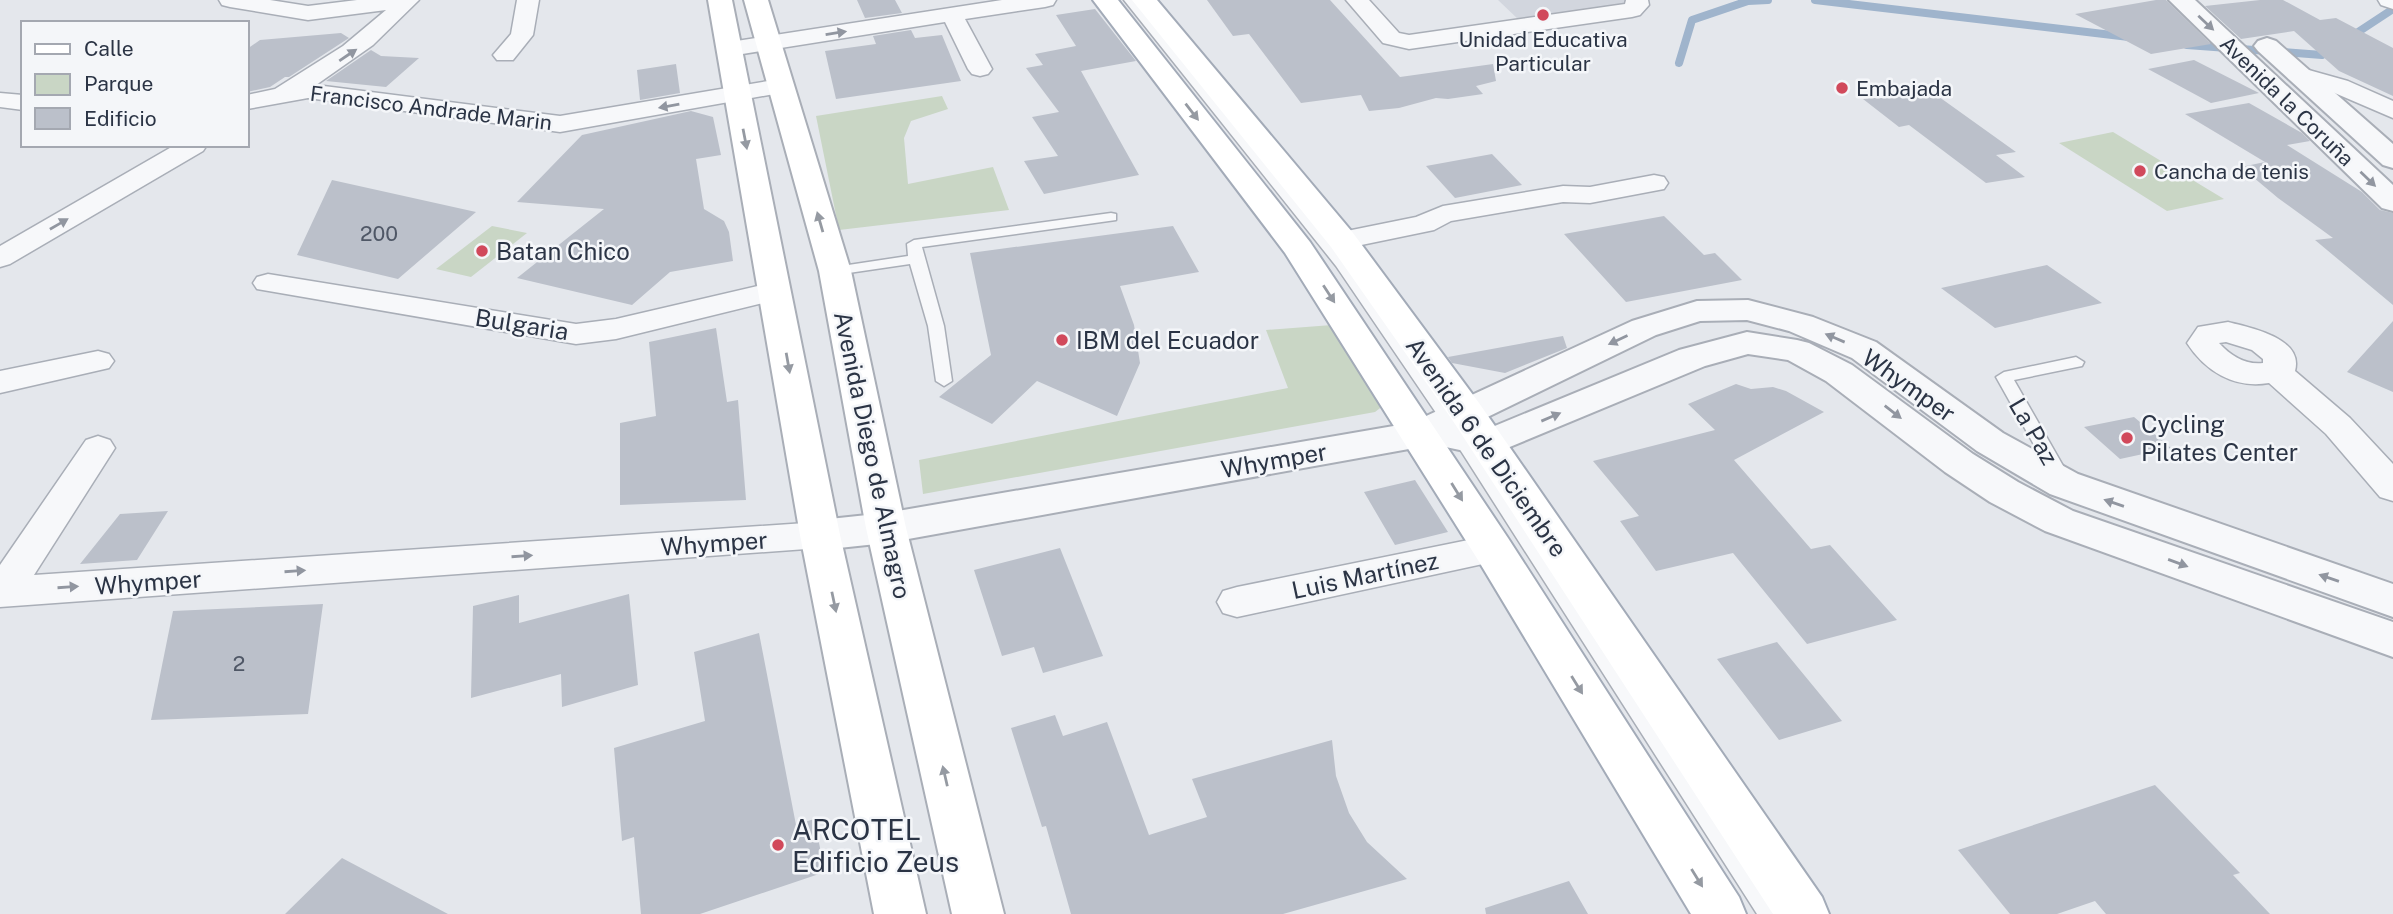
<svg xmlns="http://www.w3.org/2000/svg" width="2393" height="914" font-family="'Public Sans',sans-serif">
<rect width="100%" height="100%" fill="#e4e7ec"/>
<path fill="#d2d6de" d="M1498,0h135l2,3 -115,18z"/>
<path fill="#c9d6c5" d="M942,96l6,13 -37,12 -7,17 4,46 85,-17 16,43 -170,20 -23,-114z
M2113,132l111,67 -57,12 -108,-68z
M492,226l35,7 -56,44 -35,-8z
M1332,325l56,77 -13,10 -452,82 -4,-34 369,-72 -22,-58z"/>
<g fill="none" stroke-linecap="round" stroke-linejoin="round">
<path stroke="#9fb4cc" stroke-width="8" d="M1815,0l314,37
M2349,38l44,-29
M2187,45l135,10 10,-6
M1679,63l13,-43 56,-19 20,-1"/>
</g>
<path fill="#bbc0ca" d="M857,0h38l7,13 -37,5z
M1207,0h123l70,77 93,-13 3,17 -20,5 7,8 -35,5 -12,-1 -37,10 -30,3 -8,-16 -60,8 -52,-69 -16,2z
M2156,0h10l45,44 -60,10 -76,-40z
M2260,0h23l37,20 16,-2 57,30v48l-54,-25 -45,-40 -53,8 -36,-33z
M1095,9l41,52 -55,10 58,104 -95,19 -20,-33 34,-5 -26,-39 27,-5 -33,-44 17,-3 -8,-11 41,-8 -20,-31z
M911,30l4,8 27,-3 19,46 -125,18 -11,-48 51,-7 -3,-8z
M341,33l8,5 -60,39h-4l-15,10 -23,5v-43l13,-9z
M371,50l10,6 38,2 -33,29 -60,-6z
M2194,60l65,33 -48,10 -63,-34z
M676,64l4,29 -40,7 -3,-30z
M1928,89l88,63 -20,3 29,22 -39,6 -77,-58 -10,2 -36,-28z
M2249,103l53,30 8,8 -23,4 75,47 18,18 13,3v92l-78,-65 18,-2 -55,-40 -37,-31 24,-5 -80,-48z
M691,111l22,6 8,38 -25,4 8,50 20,12 5,11 4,29 -63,11 -38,33 -115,-27 87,-69 -87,-7 65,-67z
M1492,154l30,31 -67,13 -29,-32z
M332,180l144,32 -78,67 -101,-24z
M1664,216l40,39 11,-2 27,27 -116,22 -62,-68z
M1173,226l26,46 -79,14 14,39 6,38 -23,53 -80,-35 -45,43 -53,-27 52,-42 -21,-102z
M2047,265l55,38 -107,25 -54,-40z
M2393,321v71l-46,-20z
M716,328l11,74 11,-2 8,100 -126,5v-82l36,-7 -7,-74z
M1563,336l4,12 -62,25 -53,-10 -4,-6z
M1736,384l15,5 22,-2 13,4 38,21 -90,48 77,89 19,-4 67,75 -90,24 -74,-91 -77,18 -36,-50 19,-5 -46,-55 122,-31 -27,-26z
M2134,417l37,31 -51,11 -36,-32z
M1415,480l33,52 -53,13 -31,-53z
M168,511l-31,49 -57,4 40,-50z
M1060,548l43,108 -60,17 -9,-26 -32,9 -28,-86z
M629,594l9,91 -76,22 -1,-33 -90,24 2,-92 46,-11v28z
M323,604l-15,110 -157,6 22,-109z
M759,633l37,192 18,-6 11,53 -125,42h-59l-7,-77 -12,4 -8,-93 91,-27 -11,-69z
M1777,642l65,79 -63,19 -62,-81z
M1055,715l8,21 44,-14 42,113 58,-18 -15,-38 140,-39 4,36 13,37 18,29 40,37 -124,35h-212l-25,-88 -4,1 -31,-99z
M2155,785l85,88 -7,2 37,39h-164l-11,-13 -38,13h-47l-52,-64z
M342,858l106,56h-163z
M1569,881l19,33h-102l-1,-6z"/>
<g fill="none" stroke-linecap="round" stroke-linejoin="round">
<defs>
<path id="service" d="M1124,0h11l211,260 111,158 326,496h-26l-312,-488 -109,-160z
M1111,213l5,1v6l-194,27 22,79 8,55 -8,5 -8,-5 -8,-55 -18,-62 -75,11 -7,-4 7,-4 73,-11 -1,-12 7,-4z
M2076,357l8,5 -2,4 -68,14 56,98 -3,4h-12l-59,-105 8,-5z"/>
<path id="minor" d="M219,0h51l38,6 49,-6h62l-46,45 -57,40 244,31 220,-37 9,2 3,5 -3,5 -9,2 -220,39 -252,-34 -61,11v-14l28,-6 68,-43 43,-36 -78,10 -78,-13 -8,-2z
M517,0h22l-6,35 -20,25h-16l-4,-5 18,-21z
M1002,0h54l-3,5 -8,2 -80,12 27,50 -4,5 -8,2 -8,-2 -4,-5 -23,-47 -215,34 -8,-2 -4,-5 4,-5 8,-2z
M1346,0h23l30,33 10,2 216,-31 1,-4h22l1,5 -9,10 -8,2 -223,32 -26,-6z
M2378,0h15v9l-12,-4z
M2298,67l50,14 45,20v17l-63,-27 -41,-12 -3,-5 3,-5z
M0,93l23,2v15l-23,-3z
M175,145h32l-4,6 -193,113 -10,3v-21z
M1654,175l10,2 4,6 -4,6 -74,14 -27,-1 -112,19 -17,9 -92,19 -10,-3 -4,-6 4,-6 84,-17 27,-11 120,-20 27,1z
M268,274l308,50 40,-5 159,-37 11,3 4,6 -4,6 -11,3 -159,39 -40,5 -319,-55 -4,-6 4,-6z
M2228,322c23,6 76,16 67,49l55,47 43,46v37l-13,-4 -54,-63 -57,-51c-35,6 -64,-12 -82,-40l11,-16zM2226,342l26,8 11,9v4c-18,2 -32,-7 -44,-20z
M98,351l11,3 5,7 -5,7 -109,25v-22z
M98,436l12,4 5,8 -81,127 786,-53 13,3 6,10 -6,10 -13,3 -820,59v-42l86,-125z
M1493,535l13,4 6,10 -6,10 -269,58 -14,-4 -6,-11 6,-11 14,-4z"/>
<path id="tertiary" d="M2169,0h26l198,185v26l-11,-3z
M2267,38l9,3 117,103v24l-10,-3 -125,-114 -4,-5 4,-5z
M1748,300l65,17 63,25 127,91 75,41 315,110v33l-343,-123 -73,-43 -125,-93 -63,-27 -42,-11 -47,1 -44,14 -189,92 18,3 194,-80 68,-18 50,8 12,3 43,22 121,89 45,28 55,29 320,111v35l-348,-126 -55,-29 -45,-30 -119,-91 -38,-21 -40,-6 -43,12 -217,90 -47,-10 -4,-5 -17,6 -534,96 -66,7 -14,-5 -6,-10 6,-10 14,-5 66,-7 525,-90 221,-102 65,-20z"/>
<path id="secondary" d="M708,0h24l108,535 86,379h-52l-74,-379z
M744,0h24l83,271 55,257 98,386h-52l-86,-386 -47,-257z"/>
<path id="primary" d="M1093,0h25l192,242 198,296 231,359 7,17h-55l-213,-354 -193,-307z
M1132,0h25l196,233 126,170 343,494 7,17h-56l-320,-493 -122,-174z"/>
</defs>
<use href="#service" stroke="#a9aeb7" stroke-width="3"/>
<use href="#minor" stroke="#a9aeb7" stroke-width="3"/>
<use href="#tertiary" stroke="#a9aeb7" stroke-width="4"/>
<use href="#secondary" stroke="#a9aeb7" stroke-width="4"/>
<use href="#primary" stroke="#a3abb8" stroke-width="4"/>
<use href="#service" fill="#f7f8fa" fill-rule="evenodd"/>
<use href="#minor" fill="#f7f8fa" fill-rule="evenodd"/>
<use href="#tertiary" fill="#f7f8fa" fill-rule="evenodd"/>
<use href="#secondary" fill="#fff" fill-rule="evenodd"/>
<use href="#primary" fill="#fff" fill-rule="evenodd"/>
</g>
<defs><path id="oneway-solid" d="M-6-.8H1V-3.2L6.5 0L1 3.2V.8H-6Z" transform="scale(1.75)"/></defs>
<g fill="#9196a0">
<use href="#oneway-solid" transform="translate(2206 23) rotate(43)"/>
<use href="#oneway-solid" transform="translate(836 33) rotate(-9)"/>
<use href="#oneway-solid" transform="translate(348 55) rotate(-34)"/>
<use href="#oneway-solid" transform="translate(669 106) rotate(170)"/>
<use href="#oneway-solid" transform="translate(2368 179) rotate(44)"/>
<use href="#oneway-solid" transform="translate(59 224) rotate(-30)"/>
<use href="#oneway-solid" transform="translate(1835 338) rotate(-157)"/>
<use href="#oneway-solid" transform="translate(1618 340) rotate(155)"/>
<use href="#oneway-solid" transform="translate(1893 412) rotate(38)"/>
<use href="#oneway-solid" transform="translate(1551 417) rotate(-23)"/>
<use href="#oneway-solid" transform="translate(2114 503) rotate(-161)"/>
<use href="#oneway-solid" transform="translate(522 556) rotate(-4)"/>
<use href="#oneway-solid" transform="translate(2178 563) rotate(20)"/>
<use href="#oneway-solid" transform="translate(295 571) rotate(-4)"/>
<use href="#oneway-solid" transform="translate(2329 578) rotate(-161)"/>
<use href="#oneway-solid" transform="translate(68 587) rotate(-4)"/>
</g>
<g fill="#959aa2">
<use href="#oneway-solid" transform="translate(1192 112) rotate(52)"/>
<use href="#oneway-solid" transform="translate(745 139) rotate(79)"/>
<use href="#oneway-solid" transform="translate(820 222) rotate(-106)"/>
<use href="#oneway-solid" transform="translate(1329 294) rotate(57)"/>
<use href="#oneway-solid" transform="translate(788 363) rotate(80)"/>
<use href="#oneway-solid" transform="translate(1457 492) rotate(58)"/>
<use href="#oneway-solid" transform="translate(834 602) rotate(78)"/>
<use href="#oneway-solid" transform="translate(1577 685) rotate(58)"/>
<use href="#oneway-solid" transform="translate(945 776) rotate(-103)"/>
<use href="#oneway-solid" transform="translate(1697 878) rotate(58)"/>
</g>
<g fill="#d1495b" stroke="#f4f6f9" stroke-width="2.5">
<circle cx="1543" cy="15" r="7"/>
<circle cx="1842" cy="88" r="7"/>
<circle cx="2140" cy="171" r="7"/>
<circle cx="482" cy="251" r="7"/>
<circle cx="1062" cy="340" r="7"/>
<circle cx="2127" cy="438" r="7"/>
<circle cx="778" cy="845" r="7"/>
</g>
<g text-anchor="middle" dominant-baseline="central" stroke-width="5" stroke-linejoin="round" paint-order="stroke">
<g font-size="21" fill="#2b3445" stroke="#f4f6f9" text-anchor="start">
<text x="1543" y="39" text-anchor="middle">Unidad Educativa<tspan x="1543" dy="24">Particular</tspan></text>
<text x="1856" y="88">Embajada</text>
<text x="2154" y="171">Cancha de tenis</text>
</g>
<g font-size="21" fill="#2b3445" stroke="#f4f6f9">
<text transform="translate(2287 101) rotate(44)">Avenida la Coruña</text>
<text transform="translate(431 108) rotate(7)">Francisco Andrade Marin</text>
</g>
<g font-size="21" fill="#4f5766">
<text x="379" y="233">200</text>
<text x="239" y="663">2</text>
</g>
<g font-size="24" fill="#2b3445" stroke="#f4f6f9" text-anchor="start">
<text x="496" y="251">Batan Chico</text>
<text x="1076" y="340">IBM del Ecuador</text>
<text x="2141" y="424">Cycling<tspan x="2141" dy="28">Pilates Center</tspan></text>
</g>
<g font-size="24" fill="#2b3445" stroke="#f4f6f9">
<text transform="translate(522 324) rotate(9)">Bulgaria</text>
<text transform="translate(1909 385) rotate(35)">Whymper</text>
<text transform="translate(2034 431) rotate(60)">La Paz</text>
<text transform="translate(1487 447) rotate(55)">Avenida 6 de Diciembre</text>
<text transform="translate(873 455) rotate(78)">Avenida Diego de Almagro</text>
<text transform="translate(1274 460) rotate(-10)">Whymper</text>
<text transform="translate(714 543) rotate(-4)">Whymper</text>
<text transform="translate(1365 575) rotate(-12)">Luis Martínez</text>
<text transform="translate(148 582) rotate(-4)">Whymper</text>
</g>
<g font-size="28" fill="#2b3445" stroke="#f4f6f9" text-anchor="start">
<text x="792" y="829">ARCOTEL<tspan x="792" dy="32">Edificio Zeus</tspan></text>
</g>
</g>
<rect x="21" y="21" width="228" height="126" fill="#f4f6f9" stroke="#a4a8b1" stroke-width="2"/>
<rect x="35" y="44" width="35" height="10" fill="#ffffff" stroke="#a4a8b1" stroke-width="2"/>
<text x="84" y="56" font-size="21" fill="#2b3445">Calle</text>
<rect x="35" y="74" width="35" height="21" fill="#c9d6c5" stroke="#a4a8b1" stroke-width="2"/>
<text x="84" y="91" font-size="21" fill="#2b3445">Parque</text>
<rect x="35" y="108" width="35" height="21" fill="#bbc0ca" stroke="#a4a8b1" stroke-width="2"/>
<text x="84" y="126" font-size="21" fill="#2b3445">Edificio</text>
</svg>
